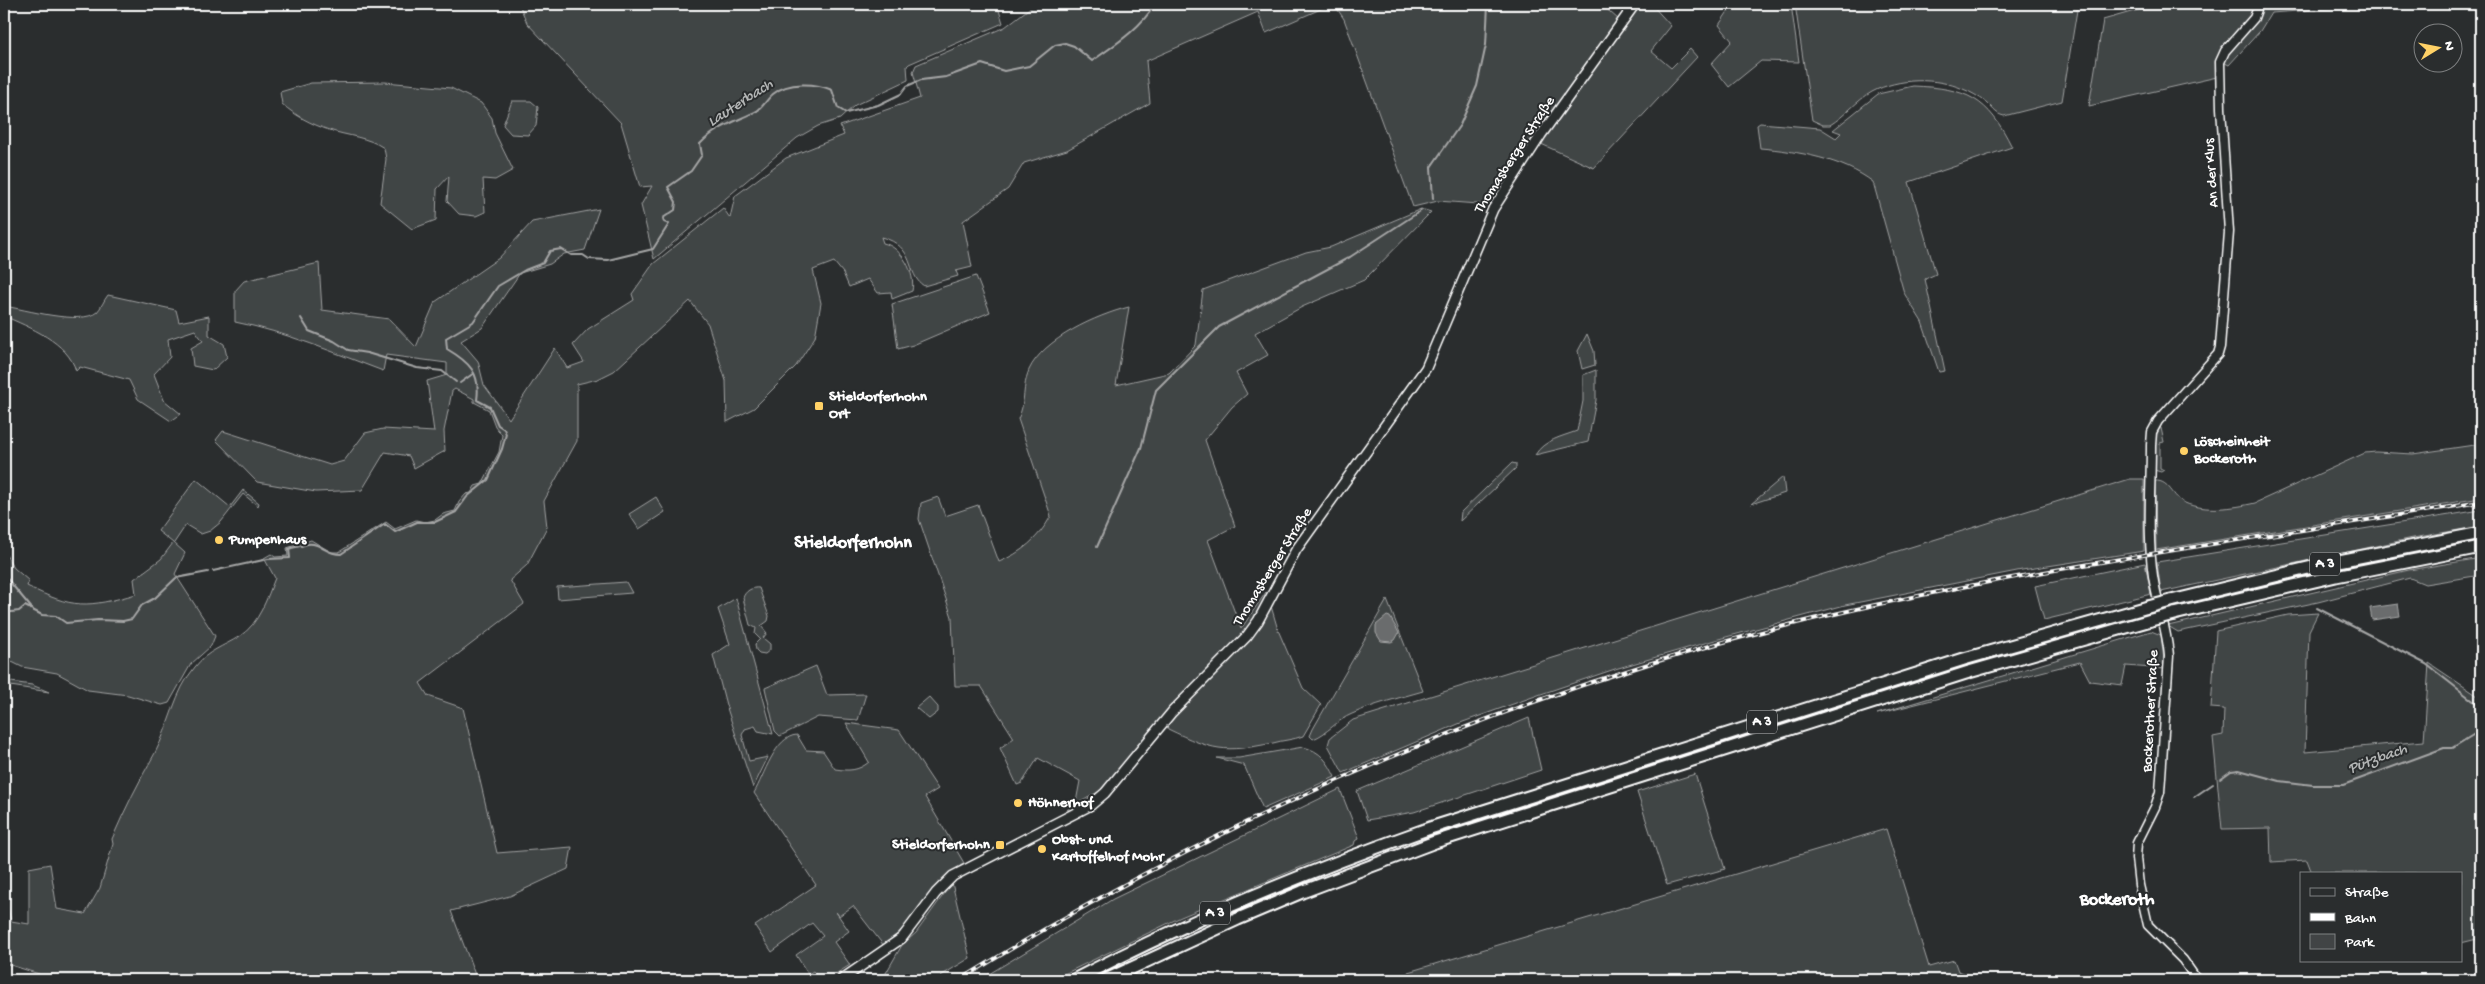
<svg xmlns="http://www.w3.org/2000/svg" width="2485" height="984" font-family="'Gochi Hand',sans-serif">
<rect width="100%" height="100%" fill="#2a2d2e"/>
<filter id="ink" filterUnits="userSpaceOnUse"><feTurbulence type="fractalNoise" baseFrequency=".02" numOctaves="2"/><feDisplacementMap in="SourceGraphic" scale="10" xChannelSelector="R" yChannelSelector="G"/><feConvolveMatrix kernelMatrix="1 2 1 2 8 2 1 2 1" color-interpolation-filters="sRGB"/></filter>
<g filter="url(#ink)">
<path fill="#414445" stroke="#a0a2a2" d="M519,4h478l6,19 -94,41 -2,2 1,14 -53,25 -15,14 -22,7 -21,12 -143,121 -13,-54 11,-19 -12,1 -19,-64 -94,-100z
M1035,4h297l-66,29 -8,-21 -112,49 4,42 -83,47 -43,13 -16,26 -45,32 9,46 -16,4 2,5 -34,10c-19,-12 -7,-40 -43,-49l2,6c19,4 33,31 29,48l-20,8 -1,-7 -13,1 -10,-14 -19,8 -6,-14 -9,-11 -21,8 8,33 -6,34 -19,29 -42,42 -27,14 -1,-41 -18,-57 -18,-23 -76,70 -16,8 -21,5v57l-33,60 3,26 -20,38 -17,15 14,24 -104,79 8,13 35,12 34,145 75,-6 -4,22 -58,27 -59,15 26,69h-443l5,-6 -35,-11v-73l7,31 18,3v-56l21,-4 7,45 28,5 15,-26 13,-44 -1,-5c13,-30 27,-58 43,-86 15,-28 19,-61 40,-86 13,-17 28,-20 45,-31 19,-12 27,-38 35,-58l-11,-20 7,-4 4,3 13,-1 -1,-8 24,-8 20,12h8l47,-30 9,7 21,-9 9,2 10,-2 8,-6 12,-3 4,-9 7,-8 5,-1 4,-7 7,-2 17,-32 3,-17 -7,-9 -6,-16 -15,-8v-3l-19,-10 -3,2 -8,40 1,20 -31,17 -5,-12 -24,-4 -23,38 -46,2 -59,-10 -41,-42 7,-9 107,34 14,-4 21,-28 18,-4 51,3 -7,-51 20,-6v-12l-61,-8 -3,16c-48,-18 -97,-39 -148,-49v-31l9,-10 75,-18 3,47 67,9 27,28 19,-45 64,-44 33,-36 67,-13 -14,41 -21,4 -14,10 -30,9 -38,55 -21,13 17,20 6,24 25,34 46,-71 12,20 17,-6 -11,-17 15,-16 46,-29 -2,-6 21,-30 70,-56 7,10 5,-22 51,-38 58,-23 -4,-9 80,-28 -7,-26 3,-7 89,-38z
M1334,4h267l18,16 -128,185 -53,-4 -25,6 -69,-188z
M1639,4h12l20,22 -20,25 20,17 19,-19 7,8 -103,111 -55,-25z
M1733,4h58l8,58 -38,-1 -32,26 -18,-23 21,-23 -13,-16z
M1795,4h283l-16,97 -58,15c-9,-2 -12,-9 -18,-14 -7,-5 -15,-10 -23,-13 -27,-12 -65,-11 -91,3 -15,8 -27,24 -42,33h-7l-11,-5z
M2159,4h98c-14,27 -43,40 -40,73l-128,29 14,-86z
M2262,4h133l-124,9 -11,18 -31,34 -6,-3c8,-23 34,-33 39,-58z
M385,82l66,6 30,15 11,15 3,15 18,37 -18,10 -12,-1 2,33 -9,4 -17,-2 -12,-13 2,-25 -12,13 -1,31 -24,9 -32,-26 6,-44 -2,-11c-16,-11 -37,-12 -55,-18 -18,-6 -33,-14 -47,-26l-2,-12 31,-9z
M1913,86c54,2 75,12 99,61l-103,35 27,92 -11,5 20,92 -6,1 -17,-50 -18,-29 -31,-111c-30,-23 -76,-31 -113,-34l-3,-23 3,-2 60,5 16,10 5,-5 -8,-3 45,-36z
M512,101h19l7,6 -2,19 -8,9 -17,-1 -8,-9z
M1421,209l10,3 -67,68 -62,27 -47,26 13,22 -32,18 11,21 -15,13 -27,33 30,86 -27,14 33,89 25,-37 4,2 -19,31 -148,164 -36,21 9,-8 4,-21 -42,-23 -16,25 -5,2 -17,-37 14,-10 -33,-52h-26l-3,-69 -33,-98 2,-16 17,-6 7,19 33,-11 21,57c22,-9 40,-24 52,-46l-33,-97c8,-16 4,-33 11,-49 14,-31 68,-55 100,-63l-13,78 53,-12 27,-28 7,-55 103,-38 25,-5z
M976,276l14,36 -77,33 -15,4 -6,-45z
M108,295l68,15 3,12 30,-6v19l15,9 3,13 -14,13 -20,-4 -2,-18 12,-7 -8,-11 -27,9 2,18 -16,17 10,26 17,14 -10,7 -33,-22 -9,-19 -49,-13 -4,4c-8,-29 -47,-44 -72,-55v-10c20,3 77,20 93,6 4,-4 7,-12 11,-17z
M1587,334l7,17 1,14 -13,4 -4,-18z
M1596,370v30l-8,42 -53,13c9,-15 26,-18 42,-24l6,-30v-26z
M2159,428h2l3,14 -4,1v25l4,2 -3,2 -7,-2 1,-31z
M2481,444v54l-325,52 -1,-69c15,-1 17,17 30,22 20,9 49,5 70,0l110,-50 11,-1 37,2z
M1512,463l4,1v4l-56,53 1,-9z
M1783,477l2,16 -34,11z
M196,479l34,28 13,-17 16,13 -1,3 -15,-12 -22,28 -11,9 -9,3 -15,-9 -12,18 11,10 -10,21 40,62 -4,10 -20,18 -22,39 -7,2 -34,-10 -40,-5 -31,-17 -35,-6 -18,-9v-106l10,16 15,13 -2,5c46,23 60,22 109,8l-2,-15 27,-20 12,-16 -15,-12z
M2130,479h14v72l-122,19 -177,35 -130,35 -100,29 -74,25 -78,28 -120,51 -15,-28 2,-7 23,-18z
M656,497l9,15 -26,17 -10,-15z
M2481,510v16l-68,12 -252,54 -4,-30z
M2481,558v17l-56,9 -15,-6 -92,24 -140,30 -10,-6 241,-56z
M2145,563l6,31 -107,26 -9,-34z
M626,582l6,11 -74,6 -1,-12z
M759,588l10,28 -1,5 -7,5 6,7 -4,5 7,6v6l-5,4 -6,-1 -3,-3 -1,-6 5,-5 -5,-5 1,-6 -6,-3 -7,-27c2,-7 9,-11 16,-10z
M736,598l37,136 -15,-3 -3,-5 -10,3 -3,6 7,26 19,-4 -15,31 -27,-83 -13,-50 17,-11 -12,-35z
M1387,600l36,91c-24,7 -49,13 -71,23 -15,6 -25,20 -39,25l-3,-3 3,-7z
M1271,606l7,24 25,58 18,17 -18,31c-10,4 -20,4 -30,7 -50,10 -59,8 -105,-14l-2,-6 89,-92z
M2318,613l-9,18 -4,121 119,-11 5,-78 52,35v240l-20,5v-70h-149l-5,-13 -36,2 -1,-34 -48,1 -9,-92 10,-2 1,-26 -13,-1 5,-77 72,-16z
M2151,631l10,4 4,34 -39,-3 -4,19 -32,-4 -10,-19 -203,52z
M816,666l11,29 39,-1 -8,26 -40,-3 -38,19 -5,-5 -10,-43z
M4,681l28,4 17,7 -45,-7z
M929,697l9,10v5l-9,7 -13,-11z
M1529,718l12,52 -127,42 -47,8 -10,-29z
M846,723l53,7 39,59 -13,8 39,66 -30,25 -23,33 -27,25 -31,-40 -14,10 -3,-4 13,19 -15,11 16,23 -24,15h-5l-8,-9 -5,3 -12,-19 27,-19 -11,-13 -40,29 -17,-26 61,-41 -62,-92c10,-17 21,-57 43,-58l9,15 17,1 12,18c14,2 23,2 34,-7z
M1303,747c18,4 25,15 32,30l-72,32 -19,-44 -27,-7h22z
M1695,774l30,95 -58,16 -30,-93z
M1340,789l19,49 -4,3 -1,4 -173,72 -129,63h-73l134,-81z
M1886,829l43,138 25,-7 4,11 28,9h-579l1,-8z
M952,883l18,75 -36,22h-52l20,-35 14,-12z"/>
<path fill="#6a6c6d" stroke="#a6a7a7" d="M2398,604l2,12 -28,4 -2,-12z
M1387,616l3,1 9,16 -4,7 -4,2 -10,-1 -5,-8v-8z"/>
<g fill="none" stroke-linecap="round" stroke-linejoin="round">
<path stroke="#a6a7a7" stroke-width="2" d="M1433,199l-2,-32 29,-42 17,-39 9,-41 2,-41
M301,318l8,13 25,10 14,9 19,3 50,15 25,3 14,11
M460,383l14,-10
M1097,547l44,-99 15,-58 63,-63 131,-70 72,-47
M213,571l55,-12 22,-1 -1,-9c4,-2 8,-2 12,-3 17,-8 22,8 40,8l44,-30 10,8 22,-10h18l21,-10 11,-15 21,-17 14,-31 4,-15 -2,-5 -6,-4 -8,-18 -13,-7c4,-27 -8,-38 -30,-51l-1,-11 27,-16 25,-36 27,-16 18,-7 7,-12 11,-2 10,6h12l6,4 19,1 45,-11 16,-25 -5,-2 -1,-4 12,-8 1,-8 -8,-15 23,-16 11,-16 -2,-11c16,-17 37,-23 57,-33 6,-4 10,-12 16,-17 15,-13 43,-11 59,-4l6,18 8,5 32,-8 23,-11 6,-8 14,-6 25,-3 36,-13 22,7 25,-5 26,-21 10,-2 9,3 18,15c24,-17 48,-32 63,-57
M4,575l30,36
M2317,608l109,56 55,43
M4,613l15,-2 6,-5 17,9 14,1 10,7 32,-3 25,1 9,-2 10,-14 13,-7 21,-20 32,-6
M2220,779l11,-8 8,-1 41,11 33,4h30l101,-37h8l29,-18
M2194,797l19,-13"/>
<defs>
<path id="tertiary" d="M2197,980l-14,-20 -35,-35 -9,-40 -3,-27 1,-15 18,-36 5,-15 9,-136c-2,-27 -12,-53 -16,-80 -6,-43 -2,-88 -2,-131l1,-13 6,-11 60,-67 2,-7 9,-115 -8,-124 -1,-46 5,-11 29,-33 5,-14"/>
<path id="secondary" d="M841,980l61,-42 34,-45 17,-17 138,-71 14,-12 67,-81 75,-76 11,-15 38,-71 130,-182 67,-159 48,-74 94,-131"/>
<path id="motorway" d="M2171,601l162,-39 148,-29
M2174,614l162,-38 145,-29
M1074,980c115,-60 234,-109 356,-152l534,-169 184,-52
M1106,980l132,-61 64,-27 133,-50 534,-170 182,-52"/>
</defs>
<use href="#tertiary" stroke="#fff" stroke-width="11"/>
<use href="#secondary" stroke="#fff" stroke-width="12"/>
<use href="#motorway" stroke="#fff" stroke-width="15"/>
<use href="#tertiary" stroke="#2a2d2e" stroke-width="8"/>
<use href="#secondary" stroke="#2a2d2e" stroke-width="9"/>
<use href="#motorway" stroke="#2a2d2e" stroke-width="11"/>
<defs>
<path id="rail" d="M960,980c273,-170 577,-300 892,-370 208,-46 419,-74 629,-108"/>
</defs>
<use href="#rail" stroke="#fff" stroke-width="4"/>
<use href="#rail" stroke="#2a2d2e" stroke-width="2" stroke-dasharray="5.5" stroke-linecap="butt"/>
<defs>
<path id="motorway-bridge" d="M2148,607l23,-6
M2151,620l23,-6"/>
</defs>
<use href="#motorway-bridge" stroke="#fff" stroke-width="15" stroke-linecap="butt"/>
<use href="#motorway-bridge" stroke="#2a2d2e" stroke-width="11"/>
</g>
</g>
<g fill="#ffd166" stroke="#2a2d2e" stroke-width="2">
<rect x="814" y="401" width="10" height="10" rx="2.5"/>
<circle cx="2184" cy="451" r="5"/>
<circle cx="219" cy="540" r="5"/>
<circle cx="1018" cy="803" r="5"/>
<rect x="995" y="840" width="10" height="10" rx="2.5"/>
<circle cx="1042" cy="849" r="5"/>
</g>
<g text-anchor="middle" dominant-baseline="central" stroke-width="4" stroke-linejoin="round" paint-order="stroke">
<g fill="#2a2d2e" stroke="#bfc0c0" stroke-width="1">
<rect x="2310" y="552.5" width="30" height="23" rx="4"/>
<rect x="1747" y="710.5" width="30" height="23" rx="4"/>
<rect x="1200" y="901.5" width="30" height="23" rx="4"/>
</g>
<g font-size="14" font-weight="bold" fill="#fff">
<text x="2325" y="564">A 3</text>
<text x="1762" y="722">A 3</text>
<text x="1215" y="913">A 3</text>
</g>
<g font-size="15" fill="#fff" stroke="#2a2d2e">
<text transform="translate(1515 155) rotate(-57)">Thomasberger Straße</text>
<text transform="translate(2212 173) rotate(-94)">An der Klus</text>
<text transform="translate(1273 567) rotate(-58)">Thomasberger Straße</text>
<text transform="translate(2151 711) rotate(-87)">Bockerother Straße</text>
</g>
<g font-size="15" font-weight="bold" fill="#fff" stroke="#2a2d2e" text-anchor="start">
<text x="829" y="397">Stieldorferhohn<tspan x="829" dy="17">Ort</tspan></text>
<text x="2194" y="442">Löscheinheit<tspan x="2194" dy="17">Bockeroth</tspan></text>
<text x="229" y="540">Pumpenhaus</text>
<text x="1028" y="803">Höhnerhof</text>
<text x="1052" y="840">Obst- und<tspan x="1052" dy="17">Kartoffelhof Mohr</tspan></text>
<text x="990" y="845" text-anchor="end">Stieldorferhohn</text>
</g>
<g font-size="16" font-style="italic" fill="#b4b6b6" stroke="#2a2d2e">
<text transform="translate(741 104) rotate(-33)">Lauterbach</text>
<text transform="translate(2378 760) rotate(-20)">Pützbach</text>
</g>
<g font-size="18" font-weight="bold" fill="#fff" stroke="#2a2d2e">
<text x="853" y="543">Stieldorferhohn</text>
<text x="2117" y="900">Bockeroth</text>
</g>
</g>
<rect width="2485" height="984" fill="none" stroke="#2a2d2e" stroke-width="20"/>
<rect x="10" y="10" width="2465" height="964" fill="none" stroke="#fff" stroke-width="2" filter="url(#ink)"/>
<rect x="2300" y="872" width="162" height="90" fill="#2a2d2e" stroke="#7f8182"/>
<rect x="2310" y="888" width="25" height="8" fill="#2a2d2e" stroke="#7f8182"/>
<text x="2345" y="896" font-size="15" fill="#ffffff">Straße</text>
<rect x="2310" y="913" width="25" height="8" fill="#ffffff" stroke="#7f8182"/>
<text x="2345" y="922" font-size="15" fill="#ffffff">Bahn</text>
<rect x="2310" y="934" width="25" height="15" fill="#414445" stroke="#7f8182"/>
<text x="2345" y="946" font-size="15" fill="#ffffff">Park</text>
<g transform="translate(2438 48) rotate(80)"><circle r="24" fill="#2a2d2e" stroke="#7f8182"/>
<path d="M0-4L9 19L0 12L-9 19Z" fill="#ffd166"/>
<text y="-8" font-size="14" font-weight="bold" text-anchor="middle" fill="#ffffff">N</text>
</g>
</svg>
